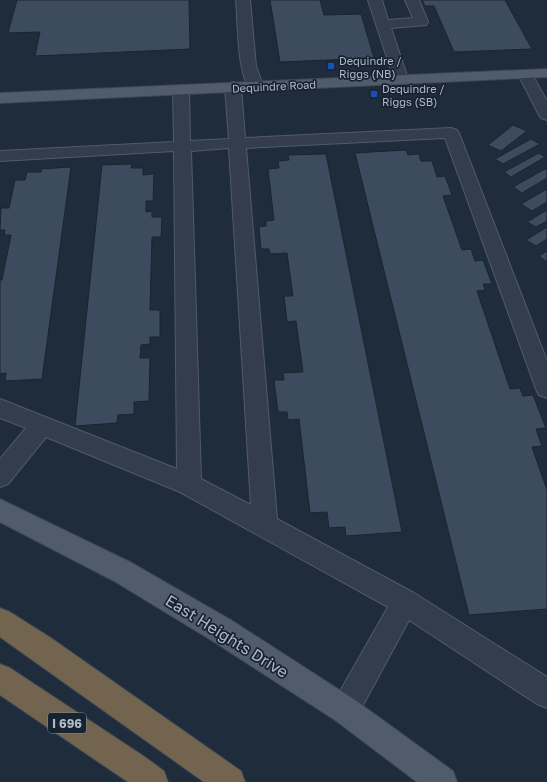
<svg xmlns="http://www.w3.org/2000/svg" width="547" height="782" font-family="'Golos Text',sans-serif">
<rect width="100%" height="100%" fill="#1f2c3c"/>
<path fill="#3d4b5e" stroke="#1a2532" d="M17,0h172l1,49 -155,7 5,-24 -32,1z
M270,0h50l4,15 37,-1 13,44 -94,4z
M422,0h83l27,49 -78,3 -20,-46h-9z
M513,125l14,6 -26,20 -13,-6z
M531,139l9,5 -37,20 -8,-5z
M406,150l2,5 11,-1 2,7h11l5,16 8,-1 7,19 -9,1 19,54 9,-1 4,12 8,-1 9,24h-9l2,6 -8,1 33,98 10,-1 3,8 10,-1 13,33 -10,1 6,17 -10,1 15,43v119l-78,6 -114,-462z
M539,153l6,4 -34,20 -7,-5z
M326,154l76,378 -56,4 -1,-9 -16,1 -2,-16 -17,1 -11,-94 -11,1 -1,-8h-9l-4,-32h10l-1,-7 20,-1 -7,-51 -9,1 -3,-26h9l-6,-43 -17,1 -1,-5h-8l-2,-22 7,-1v-5l8,-1 -6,-51 11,-1 -1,-7 11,-1 -1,-5z
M132,164l-1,4h12v7l11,-1 -1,27h-7v11l6,-1v6h10l-1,20h-9l-2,73h10v27h-10v7l-9,1 -1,13h10l-1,43 -15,1v12l-16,1 -1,8 -42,3 27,-261z
M71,167l-29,212 -37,2 1,-8 -6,1v-94h2l9,-45h-7l1,-5h-5l1,-22h8l6,-28h10l2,-8h14v-3z
M545,169l2,1v8l-25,15 -9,-6z
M547,189v13l-15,9 -11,-7z
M547,210v11l-11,6 -9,-5z
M547,227v12l-11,7 -10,-6z
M547,251v11l-8,-6z"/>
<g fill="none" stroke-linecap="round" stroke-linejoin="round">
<defs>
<path id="minor" d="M236,0h14l6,66 7,20 -3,3 -5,2 -5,-2c-13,-17 -12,-67 -14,-89z
M368,0h14l6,20 25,-2 -8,-18h14l9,22 -2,3 -35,3 17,51 -2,3 -5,1 -5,-1 -2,-3z
M525,70l5,1 17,30v19l-6,-2 -2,-3 -21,-41 2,-3z
M233,82l5,2 3,3 4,51 206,-10 6,2 2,3 88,228v37l-8,-3 -3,-6 -91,-251 -199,10 31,371 137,74 133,84v31l-10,-4 -128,-84 -54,100 -10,5 -10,-5 -5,-10 5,-10 53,-93 -208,-115 -134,-55 -38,47 -8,3v-28l26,-31 -26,-10v-19l177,70 -3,-318 -174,10v-10l174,-9 -1,-52 3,-3 5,-2 5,2 3,3 1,51 39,-2 -4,-52 3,-3zM229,148l22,357 -50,-26 -10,-328z"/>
<path id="major" d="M547,69v8l-547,26v-10z
M0,499l132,64 99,57 124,80 98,71 4,11h-40l-82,-62 -124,-80 -97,-59 -114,-59z"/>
<path id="highway" d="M0,608l10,4 41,26 190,133 4,11h-41l-204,-145z
M0,664l10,4 135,89 19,14 4,11h-40l-128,-87z"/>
</defs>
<use href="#minor" stroke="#505b69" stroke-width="2"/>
<use href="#major" stroke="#3c4755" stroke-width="2"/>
<use href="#highway" stroke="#3d4856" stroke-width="2"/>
<use href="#minor" fill="#333d4c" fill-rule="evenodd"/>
<use href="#major" fill="#505c6c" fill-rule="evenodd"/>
<use href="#highway" fill="#73644f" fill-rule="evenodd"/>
</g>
<g fill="#1a4fb4" stroke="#182330" stroke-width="1.5">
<rect x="327" y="62" width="8" height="8" rx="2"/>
<rect x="370" y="90" width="8" height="8" rx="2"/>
</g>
<g text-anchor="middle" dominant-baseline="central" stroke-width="3.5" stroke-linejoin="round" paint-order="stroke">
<g font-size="11" fill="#adb8c8" stroke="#182330" text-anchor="start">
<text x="339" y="60">Dequindre /<tspan x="339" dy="13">Riggs (NB)</tspan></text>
<text x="382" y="88">Dequindre /<tspan x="382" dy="13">Riggs (SB)</tspan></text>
</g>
<g font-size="11" fill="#adb8c8" stroke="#182330">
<text transform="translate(274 86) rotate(-3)">Dequindre Road</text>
</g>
<rect fill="#182330" stroke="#808b9a" stroke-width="1" x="48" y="713" width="38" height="20" rx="3"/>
<g font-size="12" font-weight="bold" fill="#adb8c8">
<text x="67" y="723">I 696</text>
</g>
<g font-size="16" fill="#adb8c8" stroke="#182330">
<text transform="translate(227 636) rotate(32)">East Heights Drive</text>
</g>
</g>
</svg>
